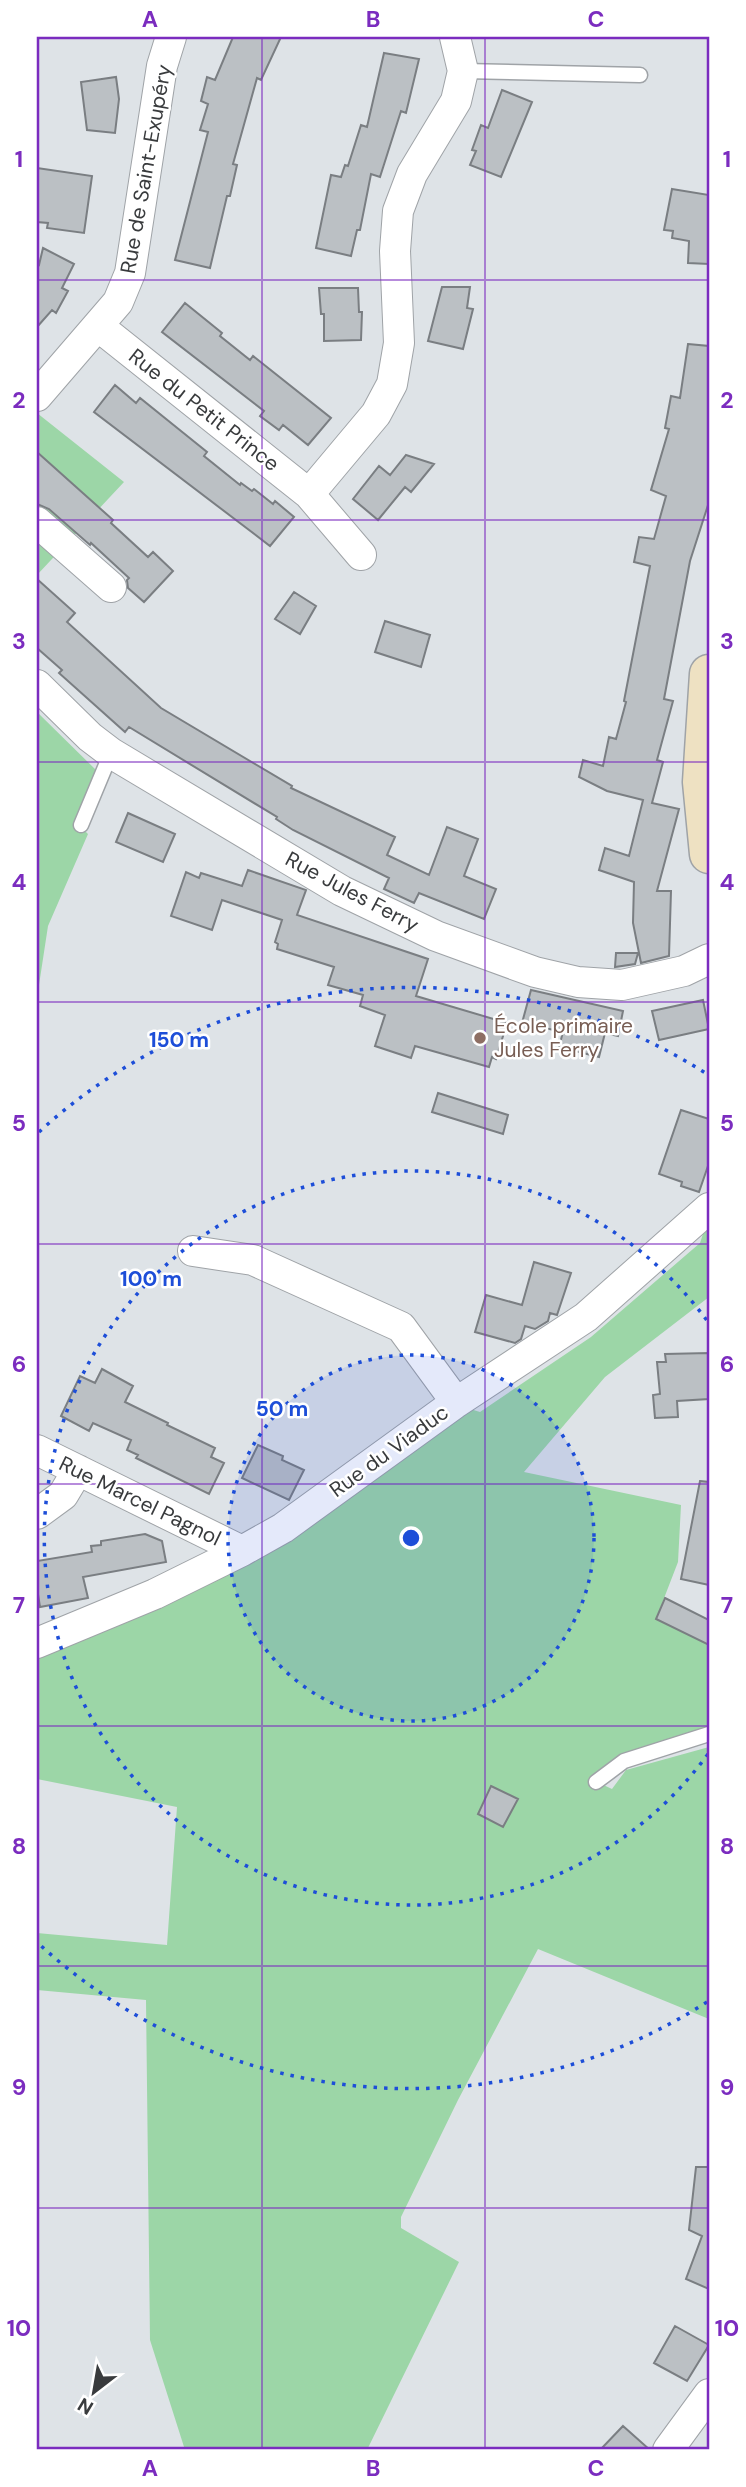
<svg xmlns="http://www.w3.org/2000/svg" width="746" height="2487" font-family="'DM Sans',sans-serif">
<rect width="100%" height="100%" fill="#dee3e7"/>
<path fill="#9cd6a7" d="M37,413l87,69 -87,93z
M37,712l59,58 -20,52 12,12 -40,92 -11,72z
M709,1227v70l-104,80 -81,95 157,33 -3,57 -22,57 53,26v88l-85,28 -27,21 15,7 14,-19 83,-23v272l-171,-70 -80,151 -57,117v11l58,34 -92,188h-182l-35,-110 -4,-340 -109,-10v-57l130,12 10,-138 -140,-28v-136l118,-49 299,-190 26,8 111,-75 109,-94 4,-12z"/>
<path fill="#bbc0c4" stroke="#7a7e82" stroke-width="2" d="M233,37h48l-20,43 -4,-2 -24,86 4,1 -7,31h-3l-17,72 -35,-8 33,-128 -8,-2 8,-26 -7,-3 6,-24 8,3z
M384,53l35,6 -13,54 -5,-2 -21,66 -9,-3 -11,56h-3l-6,26 -35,-8 15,-73 10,2 4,-12 3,1 13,-41 6,2z
M116,77l3,22 -4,34 -28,-3 -6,-48z
M502,90l30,12 -31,75 -31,-12 6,-14 -4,-1 9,-25 7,3z
M37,168l55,8 -8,57 -37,-5 1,-5 -11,-1z
M672,189l37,6v69l-21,-1 1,-22 -17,-3 1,-7 -9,-1z
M43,248l31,16 -12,24 6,3 -12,22 -4,-3 -15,17v-63l2,1z
M442,287h28l-3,21 6,1 -10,40 -35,-8z
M319,288h39l1,24h3l-1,28 -37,1v-27h-3z
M185,303l37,30 -2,3 30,24 3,-4 78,62 -23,27 -25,-20 -4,5 -19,-14 4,-5 -102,-79z
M688,344l21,2v156l-19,59 -26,138 9,2 -16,59 6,2 -11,41 27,6 -22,82h14l-2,65 -28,7 -8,-40 1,-41 -35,-12 6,-22 24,8 14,-56 -36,-9 -28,-14 4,-17 20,6 6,-29 7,2 10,-37 -2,-1 26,-135 -16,-4 5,-25 15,2 12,-43 -15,-6 18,-61 -4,-1 6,-32 9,2z
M115,385l21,18 4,-5 41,33 26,21 -3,4 36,29 1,-2 11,8 2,-2 19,15 2,-3 19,16 -24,29 -176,-134z
M37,452l76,68 -2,3 37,34 5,-5 20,19 -29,31 -16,-14 -1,-8 2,-2 -38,-35 -1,2 -41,-36 -12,-5z
M406,455l28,9 -23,28 -6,-5 -27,33 -25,-21 26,-33 11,9z
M37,579l38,34 -8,9 94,86 131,78 -1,2 104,49 -8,18 42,20 18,-48 31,12 -14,37 32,13 -12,30 -65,-26 -5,10 -30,-14 5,-11 -96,-48 -17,-11 1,-2 -148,-90 -4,5 -66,-59 3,-3 -25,-22z
M294,592l22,14 -16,28 -25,-15z
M385,621l45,14 -9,32 -46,-15z
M128,813l47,21 -12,28 -47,-20z
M248,870l58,20 -9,25 131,44 -12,37 91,27 -11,36 -4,-2 -3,10 -74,-21 -4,12 -36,-12 10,-31 -25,-9 3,-11 -35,-10 6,-18 -57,-18 1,-5 -3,-2 7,-22 -60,-20 -10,30 -41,-14 15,-44 13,6 2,-5 41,13z
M616,953h22l-3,11 -20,3z
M531,990l92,21 -5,25 -13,-3 -6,24 -40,-10 4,-15 -41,-9z
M703,1000l6,29 -50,11 -7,-29z
M438,1093l70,22 -5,19 -71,-22z
M681,1110l28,9v44l-10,29 -18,-6 1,-4 -23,-8z
M534,1262l37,11 -14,42 -7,-2 -2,8 -13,8 -10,-3 -4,13 -6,4 -40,-11 11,-37 36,10z
M709,1353v46l-32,2 1,16 -23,1 -2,-23 7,-1 -3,-32h9l-1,-8z
M102,1369l31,17 -8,16 43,21 -1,2 48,23 -4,9 13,6 -15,31 -73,-36 2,-3 -11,-5 4,-10 -38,-17 -4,8 -28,-15 19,-40 15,7z
M258,1445l25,11 -1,4 22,10 -15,30 -47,-22z
M700,1481l9,1v103l-28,-6z
M145,1534l17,7 4,21 -83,15 5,21 -48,9 -3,-19v-27l55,-9 -1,-6 10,-1v-4z
M665,1598l44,22v25l-53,-26z
M491,1786l27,13 -15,28 -25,-13z
M696,2167h13v122l-23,-10 16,-43 -13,-6z
M675,2326l34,19 -22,36 -33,-18z
M623,2426l27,24h-50z"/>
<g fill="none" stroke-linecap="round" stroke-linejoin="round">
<defs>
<path id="service" d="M463,71l177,4
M81,825l30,-72
M596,1782l28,-21 85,-27"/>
<path id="minor" d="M98,326l211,168 52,61
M37,396l81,-94 12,-29 32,-207 9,-29
M309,494l67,-80 16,-30 7,-41 -4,-92 3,-40 14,-37 44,-73 7,-30 -8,-34
M37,522l74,65
M37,685l53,52 21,16 231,138 94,45 99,36 43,10 44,3 62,-14 25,-12
M193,1251l60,9 148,67 55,75
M37,1450l205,101
M37,1514l26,-19 15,-25
M37,1643l118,-49 87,-43 41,-23 171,-124 132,-87 123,-109
M668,2450l41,-56"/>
<path id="secondary" d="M709,674l-7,108 7,72"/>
</defs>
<use href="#service" stroke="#9fa3a7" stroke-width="17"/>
<use href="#minor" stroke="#9fa3a7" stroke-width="32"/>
<use href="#secondary" stroke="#9fa3a7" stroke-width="41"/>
<use href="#service" stroke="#fff" stroke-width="14"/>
<use href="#minor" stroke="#fff" stroke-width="30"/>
<use href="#secondary" stroke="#eee1c2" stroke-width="38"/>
</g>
<path fill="none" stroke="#7b2cbf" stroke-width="2" stroke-opacity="0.55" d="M262,37v2413M485,37v2413M37,280h672M37,520h672M37,762h672M37,1002h672M37,1244h672M37,1484h672M37,1726h672M37,1966h672M37,2208h672"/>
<circle cx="411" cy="1538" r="183" fill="#1d4ed8" fill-opacity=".12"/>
<g fill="none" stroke="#1d4ed8" stroke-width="3.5" stroke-dasharray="3.5 7">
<circle cx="411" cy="1538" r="183"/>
<path d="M708 1754A367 367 0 1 1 708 1322"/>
<path d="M707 2002A550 550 0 0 1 39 1944M39 1132A550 550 0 0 1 707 1074"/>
</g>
<circle fill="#8d6e63" stroke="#fff" stroke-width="2.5" cx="480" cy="1038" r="7"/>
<g text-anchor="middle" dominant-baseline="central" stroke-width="5" stroke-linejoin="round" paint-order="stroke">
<g font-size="21" fill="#393b3d" stroke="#fff">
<text transform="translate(146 169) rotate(-80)">Rue de Saint-Exupéry</text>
<text transform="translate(204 410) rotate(38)">Rue du Petit Prince</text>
<text transform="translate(352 892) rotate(28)">Rue Jules Ferry</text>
<text transform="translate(389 1451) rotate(-36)">Rue du Viaduc</text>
<text transform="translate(140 1501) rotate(26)">Rue Marcel Pagnol</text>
</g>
<g font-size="21" fill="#785e54" stroke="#fff" text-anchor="start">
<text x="494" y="1026">École primaire<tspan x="494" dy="24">Jules Ferry</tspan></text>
</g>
</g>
<circle cx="411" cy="1538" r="10" fill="#1d4ed8" stroke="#fff" stroke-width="3.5"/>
<g font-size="21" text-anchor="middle" font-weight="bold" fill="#1d4ed8" stroke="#fff" stroke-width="5" stroke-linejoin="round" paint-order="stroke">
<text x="179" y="1047">150 m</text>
<text x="151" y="1286">100 m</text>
<text x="282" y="1416">50 m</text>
</g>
<rect width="746" height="2487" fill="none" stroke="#ffffff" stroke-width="77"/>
<g transform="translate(94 2392) rotate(211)" stroke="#ffffff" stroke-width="5" paint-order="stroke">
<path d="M0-5L12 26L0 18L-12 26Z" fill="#393b3d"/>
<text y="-10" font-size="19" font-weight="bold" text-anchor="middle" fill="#393b3d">N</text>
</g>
<rect x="38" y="38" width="670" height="2410" fill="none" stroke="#7b2cbf" stroke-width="2.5"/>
<g font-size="23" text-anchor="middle" font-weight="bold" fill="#7b2cbf">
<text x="150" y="27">A</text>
<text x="373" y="27">B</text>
<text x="596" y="27">C</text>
<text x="19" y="167">1</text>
<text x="727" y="167">1</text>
<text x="19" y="408">2</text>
<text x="727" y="408">2</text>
<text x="19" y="649">3</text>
<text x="727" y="649">3</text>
<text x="19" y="890">4</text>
<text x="727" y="890">4</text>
<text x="19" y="1131">5</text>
<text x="727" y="1131">5</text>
<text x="19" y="1372">6</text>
<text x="727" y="1372">6</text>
<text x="19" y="1613">7</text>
<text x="727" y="1613">7</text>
<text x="19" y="1854">8</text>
<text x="727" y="1854">8</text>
<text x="19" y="2095">9</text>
<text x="727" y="2095">9</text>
<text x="19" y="2336">10</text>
<text x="727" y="2336">10</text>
<text x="150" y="2476">A</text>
<text x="373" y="2476">B</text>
<text x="596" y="2476">C</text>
</g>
</svg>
